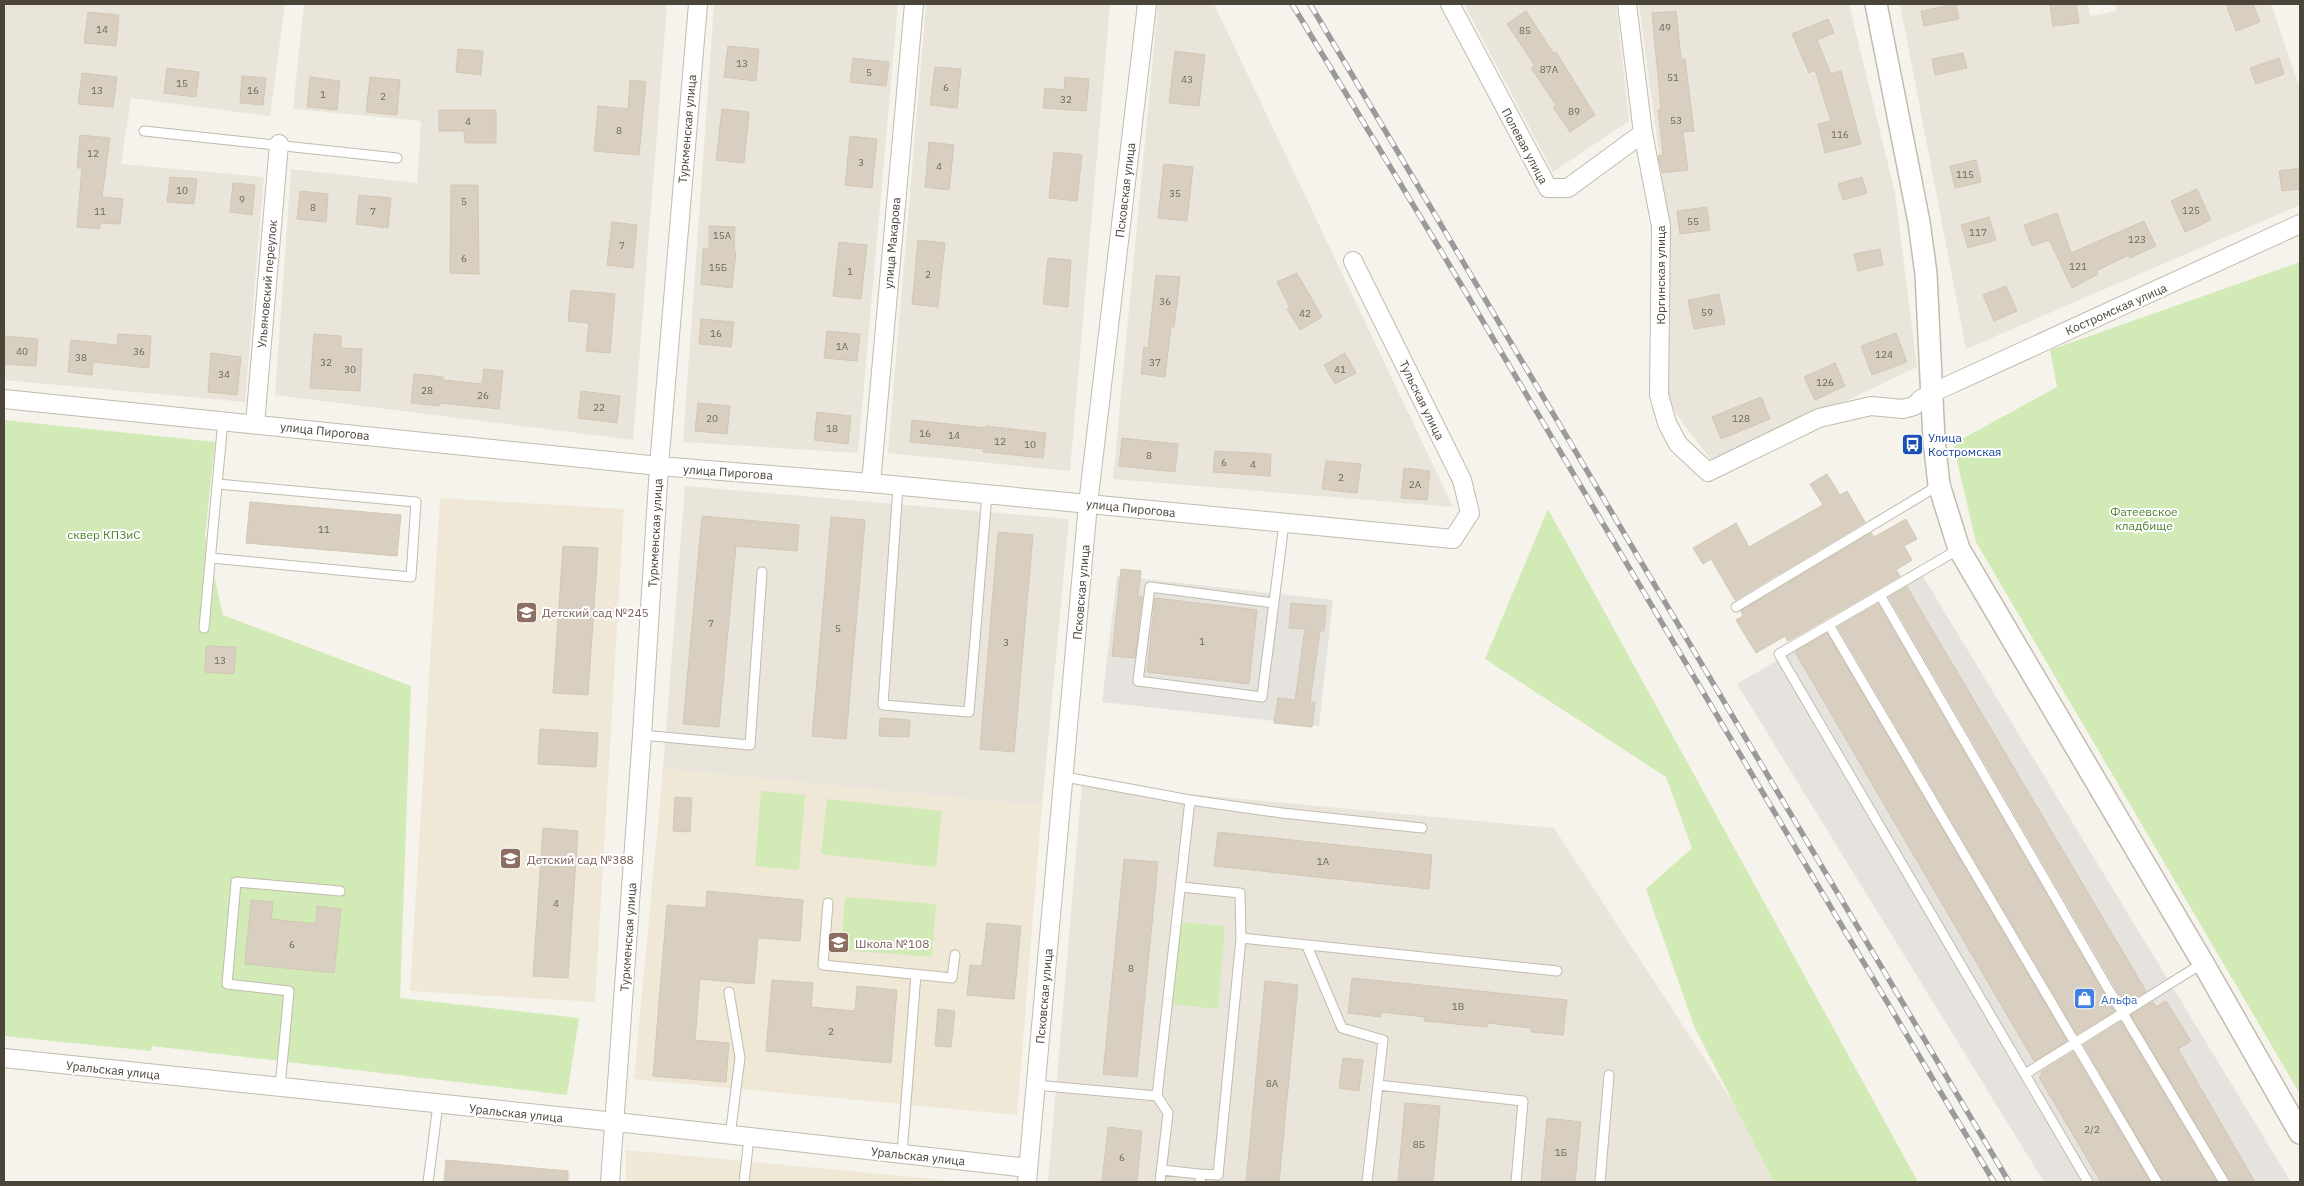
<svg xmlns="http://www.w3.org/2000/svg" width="2304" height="1186" font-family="'IBM Plex Sans',sans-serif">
<rect width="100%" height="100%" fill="#f6f3ec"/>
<path fill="#eae5da" d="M4,4h281l-15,112 -139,-18 -10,66 143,13 -19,225 -241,-22z
M304,4h363l-34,436 -358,-45 16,-226 126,14 4,-62 -128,-12z
M714,4h184l-40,449 -175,-11z
M926,4h184l-40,467 -182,-18z
M1158,4h56l239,503 -340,-28z
M1464,4h152l13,117 -76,51z
M1639,4h210l46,189 22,174 -203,97 -47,-62 2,-172z
M1900,4h188l2,12 26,-5 -1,-7h156l29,85v116l-334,144z
M685,486l384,33 -27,287 -379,-37z
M1082,784l472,44 231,354h-737z"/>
<path fill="#e6e2dd" d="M1922,575l369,607h-247l-307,-498z
M1117,576l216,24 -14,126 -217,-24z"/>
<path fill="#efe8d6" d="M440,498l184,11 -29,493 -185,-11z
M663,769l379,37 -25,309 -383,-36z
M626,1150l339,32h-339z"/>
<path fill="#d2eab5" d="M2300,262v832l-324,-552 -23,-98 104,-57 -7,-37z
M4,420l211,22 -10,94 18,79 188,71 -11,312 179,20 -12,77 -415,-49 -1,5 -147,-15z
M1548,509l370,673h-144l-80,-156 -48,-137 46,-41 -26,-71 -181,-118z
M761,791l44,4 -6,75 -44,-4z
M827,799l115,12 -6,56 -115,-13z
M845,897l91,7 -4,53 -91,-7z
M1178,922l47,4 -7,83 -47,-5z"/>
<path fill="#d8cfc1" stroke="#d3c7b4" d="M1956,4l3,15 -35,7 -3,-15z
M2050,4h26l3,19 -26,3z
M2226,4h27l7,18 -24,9z
M1526,11l28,43 2,-2 39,63 -25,17 -17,-25 3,-2 -25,-37 4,-2 -28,-42z
M1676,11l5,48h4l9,72 -11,1 5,38 -26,3 -4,-17 5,-1 -5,-45 3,-1 -9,-96z
M88,12l31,3 -3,31 -32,-3z
M1828,19l6,14 -17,7 14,34 10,-3 20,73 -36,9 -7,-29 13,-3 -16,-51 -6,3 -17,-39z
M728,46l31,3 -3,32 -32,-4z
M458,49l25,2 -2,24 -25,-3z
M1175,51l30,4 -6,51 -30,-3z
M1963,53l4,15 -32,7 -3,-16z
M853,58l36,4 -3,24 -36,-4z
M2279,58l5,16 -28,10 -6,-16z
M935,67l26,2 -4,39 -27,-3z
M167,68l32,4 -3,25 -32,-4z
M82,73l35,4 -4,30 -35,-3z
M242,76l24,2 -3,27 -23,-2z
M310,77l30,4 -3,29 -30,-3z
M370,77l30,3 -3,35 -31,-3z
M1065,77l24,2 -3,32 -43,-3 2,-20 19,2z
M630,80l16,2 -7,73 -45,-4 4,-45 30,3z
M722,109l27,3 -5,51 -28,-3z
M439,110h57v33h-31l-1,-12h-25z
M80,135l30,3 -8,59 21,2 -3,25 -20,-1v6l-23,-2 5,-59h-5z
M850,136l27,3 -5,49 -27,-3z
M929,142l25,3 -5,45 -24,-3z
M1054,152l28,3 -5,46 -28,-3z
M1976,160l5,22 -26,6 -5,-22z
M1164,164l29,3 -6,54 -29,-3z
M2300,168v21l-18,2 -3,-20z
M170,177l27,2 -3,25 -27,-2z
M1862,177l5,16 -24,7 -5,-16z
M233,183l22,2 -3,30 -22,-3z
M451,185h27l1,89 -29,-1z
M2197,189l14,31 -26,12 -14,-31z
M300,191l28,3 -2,28 -29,-3z
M359,195l32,3 -3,30 -32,-4z
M1707,207l3,23 -30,4 -3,-23z
M2057,213l14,40 73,-32 12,25 -26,12 -1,-3 -33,16 2,3 -26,14 -23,-48 -17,6 -8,-21z
M1989,217l7,23 -28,8 -7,-23z
M612,222l25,3 -4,43 -26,-3z
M709,226l26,1 -1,24h2l-4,37 -31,-4 2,-35h6z
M918,240l27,3 -7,64 -26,-3z
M839,242l28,3 -6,54 -28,-3z
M1880,249l3,16 -25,6 -4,-17z
M1048,258l23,2 -3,47 -25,-3z
M1297,273l25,44 -22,13 -13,-21 3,-1 -13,-26z
M1156,275l24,2 -6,50h-3l-6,50 -24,-3 3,-27 4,1z
M2006,286l11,25 -23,10 -11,-26z
M571,290l44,4 -5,59 -24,-2 3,-28 -21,-2z
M1719,294l6,30 -31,5 -6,-29z
M701,319l33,3 -3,25 -32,-3z
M827,331l33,3 -3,27 -33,-3z
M1896,333l11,29 -35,13 -11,-29z
M118,334l33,2 -2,32 -56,-6 -1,13 -24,-3 3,-32 46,5z
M314,334l27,2v12l21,1 -2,42 -50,-3z
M4,336l34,3 -2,27 -32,-2z
M211,353l30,4 -4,38 -29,-3z
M1345,353l11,20 -21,11 -11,-19z
M1835,363l10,23 -30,14 -11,-23z
M484,369l19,2 -4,38 -59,-6v3l-29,-3 3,-29 29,3v3l39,4z
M581,391l39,5 -3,27 -39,-5z
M1761,397l9,22 -49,20 -9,-22z
M698,403l32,3 -3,28 -32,-3z
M817,412l34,4 -3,28 -34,-4z
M912,420l74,8v-2l60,7 -3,25 -60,-6 1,-3 -74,-7z
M1122,438l56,6 -3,28 -56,-6z
M1215,451l56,3 -1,22 -57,-4z
M1326,461l35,3 -4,29 -35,-4z
M1404,468l26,3 -3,29 -26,-2z
M1827,474l13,21 7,-4 18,31 -130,78 -24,-41 -8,5 -10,-16 43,-25 13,24 74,-42 -13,-21z
M250,502l151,13 -4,41 -151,-13z
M702,516l97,9 -2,26 -61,-5 -17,181 -36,-3z
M831,517l34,3 -19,219 -34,-3z
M1906,519l11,20 -13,7 8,14 -16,10 4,6 -112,65 -3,-5 -29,17 -20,-33 7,-4 -2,-5 130,-78 3,4z
M998,532l35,3 -19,217 -34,-3z
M563,546l35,2 -10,147 -35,-2z
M1121,569l20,2 -3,25 4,1 -7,61 -23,-2z
M1907,587l239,404 -21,13 -236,-407z
M1155,598l102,12 -8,74 -102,-12z
M1291,603l35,3 -2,25h-4l-10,71h5l-3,25 -38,-4 4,-25 17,2 10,-71 -16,-1z
M1878,604l236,407 -37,23 -239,-407z
M1827,633l240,408 -33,20 -239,-409z
M206,646l30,1 -2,27 -29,-2z
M880,718l30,2 -1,17 -30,-1z
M540,729l58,4 -2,34 -58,-3z
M675,797l17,1 -2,34 -17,-1z
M543,828l35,3 -10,147 -35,-2z
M1218,832l214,23 -3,34 -215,-23z
M1124,859l34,3 -21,215 -34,-3z
M707,891l96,9 -3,41 -42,-3 -4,46 -54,-5 -5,61 34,3 -3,39 -73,-6 14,-171 39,3z
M251,900l22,2 -2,17 45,5 1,-18 24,3 -7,64 -89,-9z
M987,923l34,3 -7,73 -47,-4 3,-30 12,1z
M1352,978l215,22 -4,35 -32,-3v-4l-44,-5v4l-63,-6 1,-4 -44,-5v5l-33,-4z
M772,980l41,3 -2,24 44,4 2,-25 40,4 -6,73 -125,-12z
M1265,981l33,4 -19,197h-33z
M2166,1001l25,40 -13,8 77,133h-25l-99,-167 22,-13 3,5z
M938,1009l17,2 -4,36 -16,-1z
M2121,1022l96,160h-54l-79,-137z
M2073,1052l77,130h-49l-62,-105 3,-2 -1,-3z
M1343,1058l20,2 -4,31 -20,-3z
M1405,1103l35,3 -7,76h-35z
M1547,1118l34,4 -6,60h-34z
M1108,1127l34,4 -5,51h-35z
M446,1160l122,11v11h-124z"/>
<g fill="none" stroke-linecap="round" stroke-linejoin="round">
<defs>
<path id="service" d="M144,131l253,27
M898,486l-15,219 86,7 18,-218
M1959,549l-180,105 309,528
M211,558l200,19 5,-75 -198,-18
M1880,595l226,390 118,197
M1274,603l-124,-16 -12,94 124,16 22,-174
M1736,607l203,-122
M1829,625l328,557
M204,628l19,-208
M642,735l108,10 12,-173
M1065,777l125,23 92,13 140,15
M1181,887l59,6 1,45 -23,237 -19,-1 2,8
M828,903l-5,62 129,13 3,-23
M1241,938l316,33
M1307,946l35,82 41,12 -16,142
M729,992l11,66 -10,78
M2025,1074l178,-111
M1035,1085l122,11
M1378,1085l145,16 -7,81
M280,1087l9,-96 -62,-7 9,-102 104,9
M902,1154l14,-180
M1162,1170l37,4
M428,1182l10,-78
M744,1182l5,-44
M1160,1182l8,-69 -11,-17 33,-296
M1600,1182l9,-107"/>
<path id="minor" d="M1450,4l98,184h20l75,-55
M1627,4l16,129 18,93 -2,169 8,28 11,21 30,28 111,-54 52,-12 32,3 11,-3 7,-7 11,-6 368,-169
M4,399l655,67 212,17 582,56 17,-26 -8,-33 -109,-219
M255,424l24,-280
M871,483l43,-479
M4,1058l612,64 412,46
M610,1182l32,-447 17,-269 39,-462
M1027,1182l61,-678 59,-500"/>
<path id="tertiary" d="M1876,4l43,218 7,52 8,166 5,45 20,64 244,414 97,170"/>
</defs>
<use href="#service" stroke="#c2bbae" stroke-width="11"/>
<use href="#minor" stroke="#c2bbae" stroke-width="20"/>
<use href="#tertiary" stroke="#c2bbae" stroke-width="24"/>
<use href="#service" stroke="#fff" stroke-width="9"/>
<use href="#minor" stroke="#fff" stroke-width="18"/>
<use href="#tertiary" stroke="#fff" stroke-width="21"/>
<defs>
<path id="rail" d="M1292,4l161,267 541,911
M1310,4l699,1178"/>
</defs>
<use href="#rail" stroke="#9a9a9a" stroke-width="5.5"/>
<use href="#rail" stroke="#fff" stroke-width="4" stroke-dasharray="11" stroke-linecap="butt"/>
</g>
<defs>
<symbol id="bus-square" viewBox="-11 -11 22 22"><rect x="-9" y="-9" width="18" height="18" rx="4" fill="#1a4fb4" stroke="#fff"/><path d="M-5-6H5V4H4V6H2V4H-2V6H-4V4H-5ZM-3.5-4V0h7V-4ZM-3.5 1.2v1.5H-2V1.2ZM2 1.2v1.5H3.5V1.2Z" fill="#fff"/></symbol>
<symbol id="school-square" viewBox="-11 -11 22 22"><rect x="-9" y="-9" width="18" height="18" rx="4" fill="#8d6e63" stroke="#fff"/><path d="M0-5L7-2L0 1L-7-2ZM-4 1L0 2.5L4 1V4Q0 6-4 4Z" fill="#fff"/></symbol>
<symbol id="shop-square" viewBox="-11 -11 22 22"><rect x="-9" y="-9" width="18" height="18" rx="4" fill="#3f7fe0" stroke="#fff"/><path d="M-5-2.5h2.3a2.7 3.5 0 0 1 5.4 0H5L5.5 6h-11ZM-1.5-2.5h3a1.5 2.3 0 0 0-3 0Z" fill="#fff"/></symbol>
</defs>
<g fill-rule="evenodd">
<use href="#bus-square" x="1900" y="432" width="25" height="25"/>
<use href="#school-square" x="514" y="600" width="25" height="25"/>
<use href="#school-square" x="498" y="846" width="25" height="25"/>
<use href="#school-square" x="826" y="930" width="25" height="25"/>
<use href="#shop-square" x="2072" y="986" width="25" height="25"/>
</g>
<g text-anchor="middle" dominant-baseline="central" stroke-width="4" stroke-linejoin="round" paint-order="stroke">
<g font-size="10" fill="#6e675b">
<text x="1665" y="27">49</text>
<text x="102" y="29">14</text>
<text x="1525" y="30">85</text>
<text x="742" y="63">13</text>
<text x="1549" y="69">87А</text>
<text x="869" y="72">5</text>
<text x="1673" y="77">51</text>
<text x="1187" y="79">43</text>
<text x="182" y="83">15</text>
<text x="946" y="87">6</text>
<text x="97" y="90">13</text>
<text x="253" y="90">16</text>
<text x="323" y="94">1</text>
<text x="383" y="96">2</text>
<text x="1066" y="99">32</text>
<text x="1574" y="111">89</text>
<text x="1676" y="120">53</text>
<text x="468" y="121">4</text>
<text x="619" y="130">8</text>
<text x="1840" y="134">116</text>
<text x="93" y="153">12</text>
<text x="861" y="162">3</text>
<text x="939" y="166">4</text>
<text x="1965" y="174">115</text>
<text x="182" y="190">10</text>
<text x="1175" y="193">35</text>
<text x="242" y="199">9</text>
<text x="464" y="201">5</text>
<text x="313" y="207">8</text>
<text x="2191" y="210">125</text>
<text x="100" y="211">11</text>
<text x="373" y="211">7</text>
<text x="1693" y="221">55</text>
<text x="1978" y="232">117</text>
<text x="722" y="235">15А</text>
<text x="2137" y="239">123</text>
<text x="622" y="245">7</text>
<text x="464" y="258">6</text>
<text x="2078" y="266">121</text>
<text x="718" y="267">15Б</text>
<text x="850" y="271">1</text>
<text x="928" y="274">2</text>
<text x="1165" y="301">36</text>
<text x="1707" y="312">59</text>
<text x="1305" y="313">42</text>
<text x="716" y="333">16</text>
<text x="842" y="346">1А</text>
<text x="22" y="351">40</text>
<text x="139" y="351">36</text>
<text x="1884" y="354">124</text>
<text x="81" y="357">38</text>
<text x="326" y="362">32</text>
<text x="1155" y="362">37</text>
<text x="350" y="369">30</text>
<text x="1340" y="369">41</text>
<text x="224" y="374">34</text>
<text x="1825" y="382">126</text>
<text x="427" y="390">28</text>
<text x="483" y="395">26</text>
<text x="599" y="407">22</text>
<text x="712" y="418">20</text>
<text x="1741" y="418">128</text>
<text x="832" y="428">18</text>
<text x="925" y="433">16</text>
<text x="954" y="435">14</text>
<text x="1000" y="441">12</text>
<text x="1030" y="444">10</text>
<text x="1149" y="455">8</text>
<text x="1224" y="462">6</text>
<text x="1253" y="464">4</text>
<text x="1341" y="477">2</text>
<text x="1415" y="484">2А</text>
<text x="324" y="529">11</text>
<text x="711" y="623">7</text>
<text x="838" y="628">5</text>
<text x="1202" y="641">1</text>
<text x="1006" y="642">3</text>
<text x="220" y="660">13</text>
<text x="1323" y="861">1А</text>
<text x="556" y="903">4</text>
<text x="292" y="944">6</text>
<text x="1131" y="968">8</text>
<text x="1458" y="1006">1В</text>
<text x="831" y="1031">2</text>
<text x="1272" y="1083">8А</text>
<text x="2092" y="1129">2/2</text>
<text x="1419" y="1144">8Б</text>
<text x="1561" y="1152">1Б</text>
<text x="1122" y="1157">6</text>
</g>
<g font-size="12" fill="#4b4439" stroke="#fff">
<text transform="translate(687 129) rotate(-85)">Туркменская улица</text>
<text transform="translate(1525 146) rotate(62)">Полевая улица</text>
<text transform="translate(1125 190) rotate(-83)">Псковская улица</text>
<text transform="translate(892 243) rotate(-85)">улица Макарова</text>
<text transform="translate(1660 275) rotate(-90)">Юргинская улица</text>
<text transform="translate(267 284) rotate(-85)">Ульяновский переулок</text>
<text transform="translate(2116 309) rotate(-24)">Костромская улица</text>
<text transform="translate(1422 400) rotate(64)">Тульская улица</text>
<text transform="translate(325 431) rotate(6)">улица Пирогова</text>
<text transform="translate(728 472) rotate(4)">улица Пирогова</text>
<text transform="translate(1131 508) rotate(6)">улица Пирогова</text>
<text transform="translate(655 533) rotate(-87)">Туркменская улица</text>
<text transform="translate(1081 592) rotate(-85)">Псковская улица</text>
<text transform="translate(628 937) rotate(-86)">Туркменская улица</text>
<text transform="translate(1044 996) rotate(-85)">Псковская улица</text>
<text transform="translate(113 1070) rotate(6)">Уральская улица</text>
<text transform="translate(516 1113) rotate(6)">Уральская улица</text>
<text transform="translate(918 1156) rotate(6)">Уральская улица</text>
</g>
<g font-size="12" fill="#164399" stroke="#fff" text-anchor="start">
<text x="1928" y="437">Улица<tspan x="1928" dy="14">Костромская</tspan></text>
</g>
<g font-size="12" fill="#4a7f2a" stroke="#fff">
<text x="2144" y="511">Фатеевское<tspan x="2144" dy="14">кладбище</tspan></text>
<text x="104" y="534">сквер КПЗиС</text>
</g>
<g font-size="12" fill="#785e54" stroke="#fff" text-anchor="start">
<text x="542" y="612">Детский сад №245</text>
<text x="527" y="859">Детский сад №388</text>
<text x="855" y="943">Школа №108</text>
</g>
<g font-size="12" fill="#366cbe" stroke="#fff" text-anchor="start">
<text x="2101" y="999">Альфа</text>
</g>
</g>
<rect width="2304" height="1186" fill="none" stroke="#4b4439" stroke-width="10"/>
</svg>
